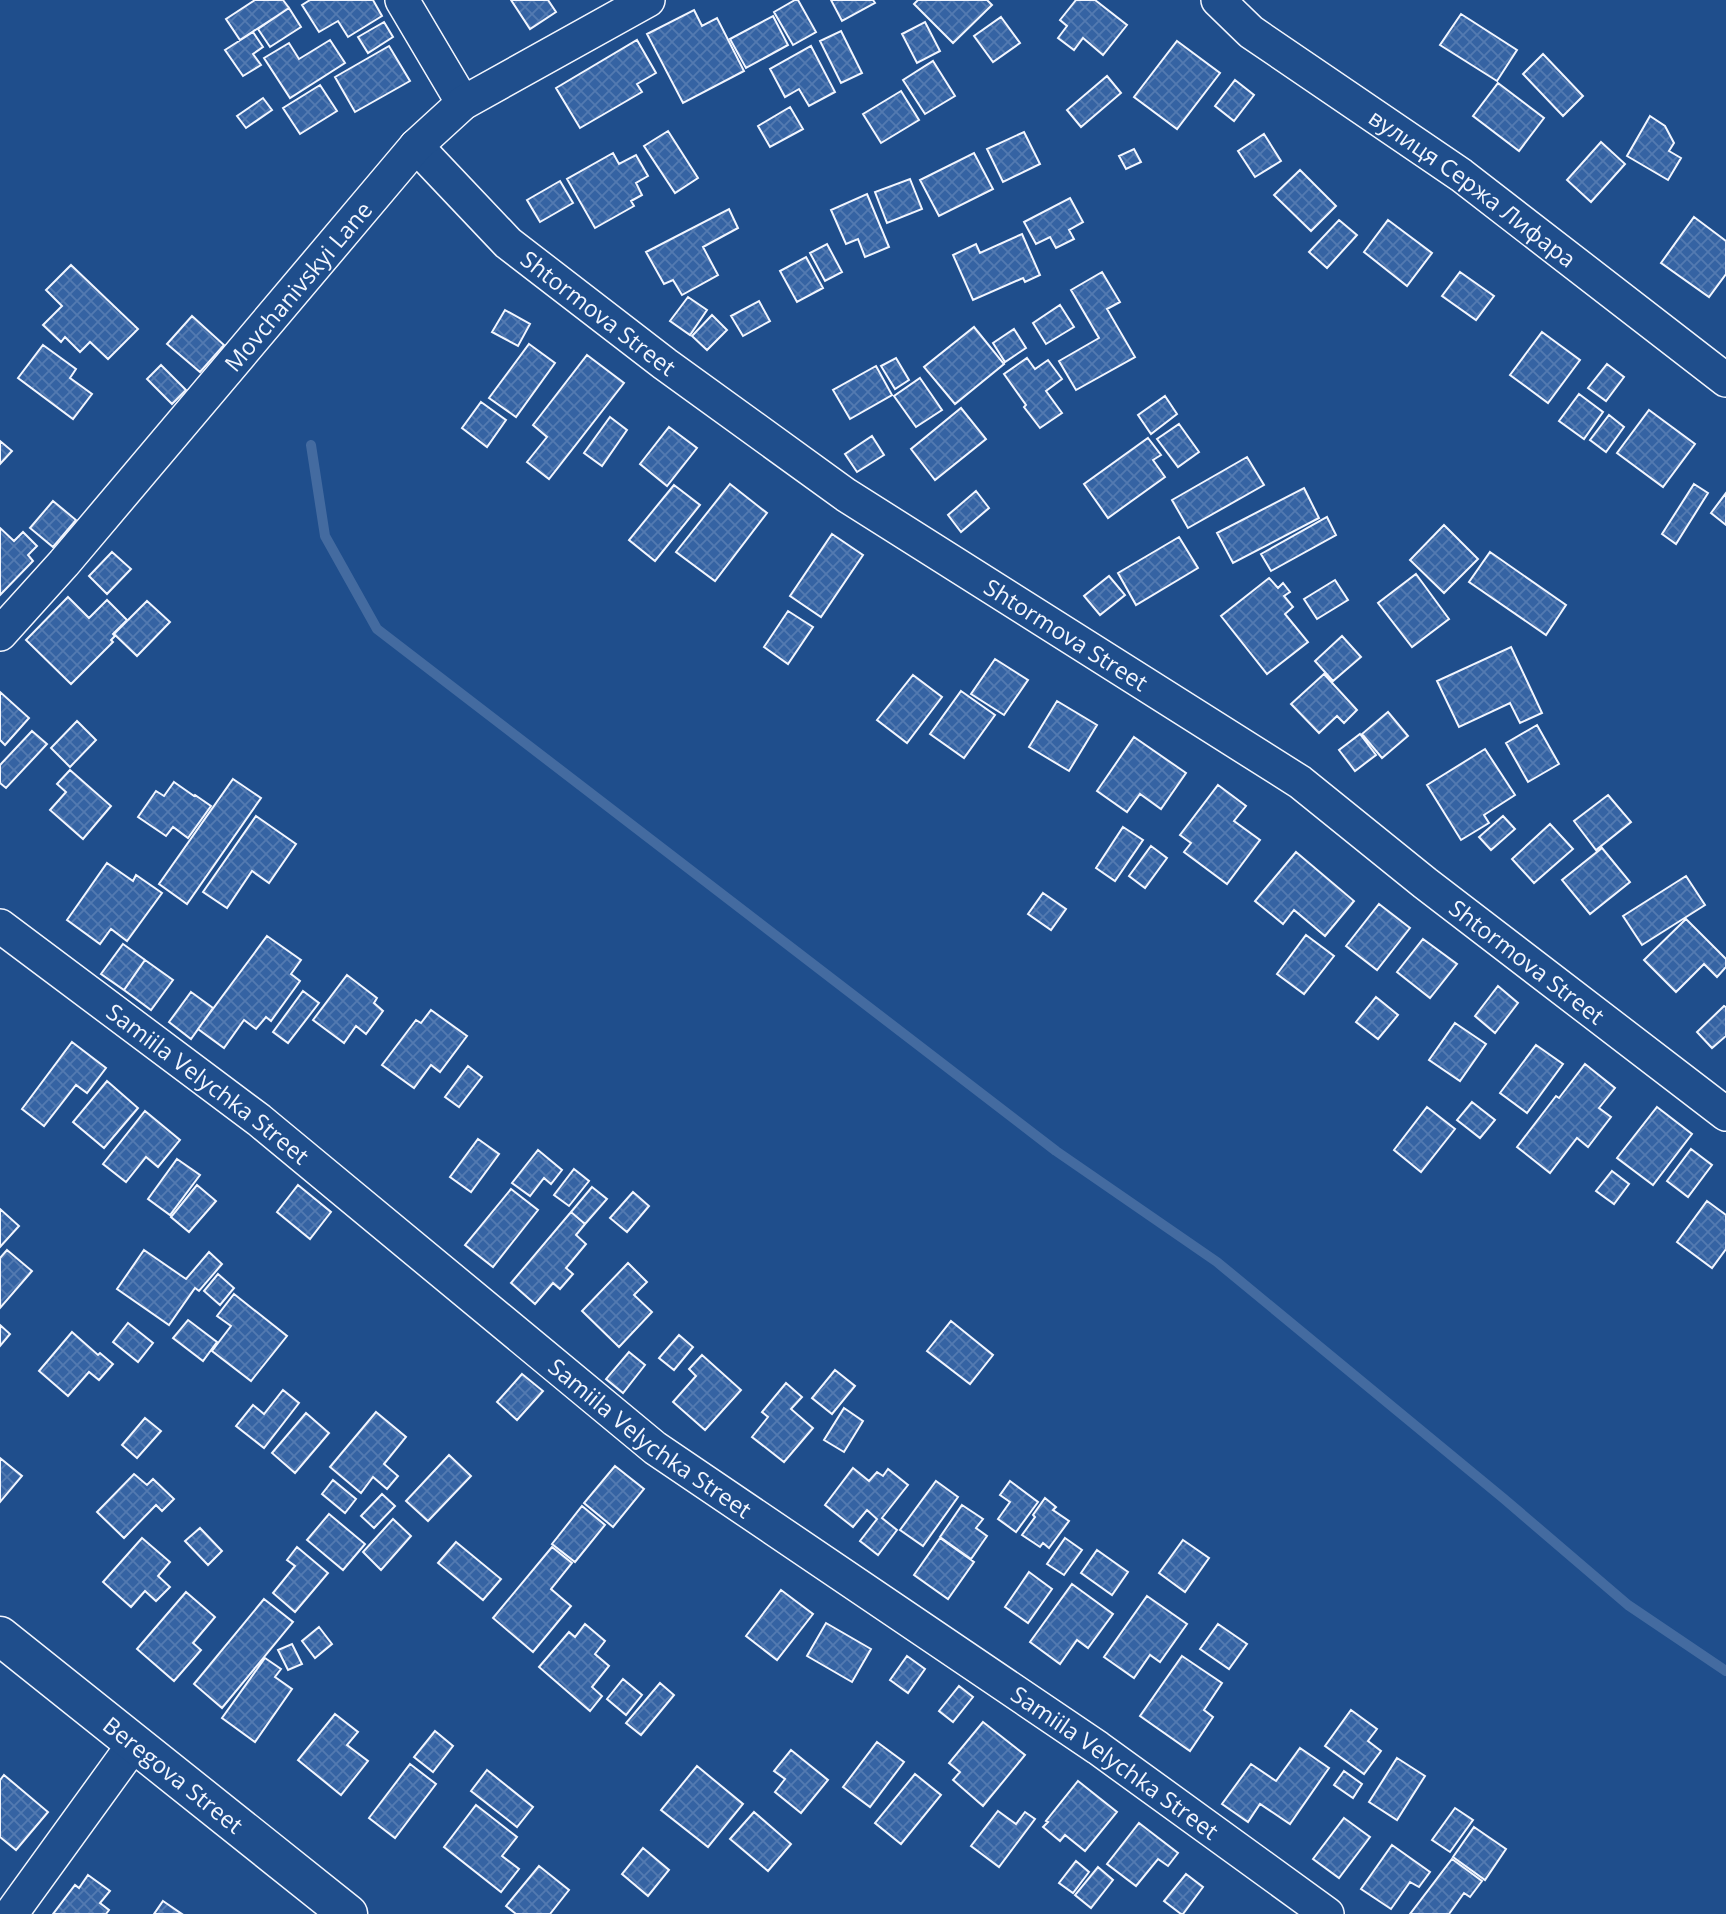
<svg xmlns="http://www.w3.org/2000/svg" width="1726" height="1914" font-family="'Open Sans',sans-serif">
<defs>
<pattern id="building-cross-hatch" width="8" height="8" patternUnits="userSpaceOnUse" patternTransform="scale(1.75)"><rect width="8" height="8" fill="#3563a3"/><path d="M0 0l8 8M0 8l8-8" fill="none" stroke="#537ab1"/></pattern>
</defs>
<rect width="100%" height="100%" fill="#1f4e8c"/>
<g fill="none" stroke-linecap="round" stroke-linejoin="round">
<path stroke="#446ba0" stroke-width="10" d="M311,445l14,91 52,93 679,522 161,111 286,236 125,107 98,66"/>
</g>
<path fill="url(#building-cross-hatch)" stroke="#f2f6ff" stroke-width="2" d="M255,0h28l6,8 -49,32 -14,-21z
M310,0h63l9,16 -34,21 -10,-16 -19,11 -17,-27z
M511,0h37l8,12 -26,17z
M795,0h3l18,32 -23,13 -19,-33z
M831,0h42l2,3 -33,18z
M918,0h69l5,5 -39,38 -39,-39z
M1076,0h19l32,25 -24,30 -20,-17 -9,12 -16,-12 9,-12 -7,-6z
M289,8l12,19 -31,20 -12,-18z
M694,10l8,16 15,-8 27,53 -61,32 -36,-69z
M1461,14l56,36 -20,31 -57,-36z
M773,16l15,29 -42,23 -16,-29z
M1001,17l19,26 -27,19 -19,-26z
M384,22l9,15 -25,16 -10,-16z
M925,22l15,29 -23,12 -15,-29z
M841,31l21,42 -21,10 -21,-42z
M253,32l10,15 -10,7 8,11 -18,11 -18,-26z
M330,40l15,23 -55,35 -26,-40 25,-15 10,16z
M637,40l19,33 -19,11 5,8 -62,36 -24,-40z
M1177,41l43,32 -43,56 -43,-32z
M389,46l21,35 -55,31 -20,-35z
M811,46l24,46 -26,14 -10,-17 -14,8 -15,-28z
M1543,54l40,42 -20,20 -40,-42z
M933,61l22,35 -30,18 -22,-34z
M1107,76l14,17 -40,34 -14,-17z
M1235,80l19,15 -20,26 -19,-15z
M1498,83l46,35 -25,33 -46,-35z
M320,85l17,26 -37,23 -17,-26z
M901,91l18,29 -38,23 -18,-29z
M263,98l9,12 -26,18 -9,-12z
M790,107l13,22 -33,18 -12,-21z
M1650,116l15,10 9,17 -5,8 12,7 -13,22 -41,-24z
M668,131l30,47 -23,15 -31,-47z
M1024,132l16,32 -37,18 -16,-33z
M1264,134l17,27 -26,16 -17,-26z
M1601,142l24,22 -34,38 -24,-22z
M1134,149l7,13 -15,7 -7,-13z
M613,153l6,11 17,-9 12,21 -12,7 6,12 -11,6 3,5 -39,22 -28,-49z
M974,153l19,36 -54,27 -19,-36z
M1300,170l36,36 -25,25 -37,-36z
M910,179l12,30 -35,14 -12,-31z
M560,181l13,22 -33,19 -13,-22z
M867,194l22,53 -24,10 -7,-18 -12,5 -15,-34z
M1070,198l13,24 -14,8 5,9 -18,9 -6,-11 -14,7 -12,-22z
M729,209l9,19 -35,19 15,28 -36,20 -9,-15 -9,4 -18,-32z
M1694,217l32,24v33l-17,23 -48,-34z
M1339,220l18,15 -30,33 -18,-16z
M1388,220l44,33 -25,33 -43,-34z
M1022,234l18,41 -15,7 -2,-4 -50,22 -20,-45 23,-11 4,9z
M827,244l15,28 -17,9 -15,-28z
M806,257l17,31 -26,14 -17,-31z
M71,265l67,64 -30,30 -18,-17 -10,10 -15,-15 -4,5 -18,-17 19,-19 -16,-16z
M1102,272l18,30 -13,7 28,48 -59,33 -17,-29 40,-23 -28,-48z
M1460,272l34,24 -18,24 -34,-24z
M688,297l19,13 -17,25 -20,-14z
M759,301l11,20 -27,15 -12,-20z
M1060,305l14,22 -28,17 -13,-21z
M505,310l25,14 -12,22 -26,-14z
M712,315l15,15 -20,20 -15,-14z
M192,316l32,29 -24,27 -33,-28z
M974,327l30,37 -49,40 -31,-37z
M1014,329l12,19 -21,14 -12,-19z
M1542,332l38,28 -32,43 -38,-28z
M529,344l26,19 -39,54 -27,-19z
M43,345l33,24 -6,9 22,16 -19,25 -55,-41z
M587,355l37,28 -75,96 -22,-17 20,-25 -14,-12z
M896,358l13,22 -14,9 -14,-23z
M1027,358l8,11 13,-9 14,19 -16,12 16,22 -22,15 -16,-21 2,-2 -22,-31z
M1607,364l17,13 -18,24 -18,-13z
M161,365l25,25 -14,14 -25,-25z
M876,366l16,29 -42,24 -17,-29z
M920,378l22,32 -26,17 -22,-31z
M1579,394l24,18 -19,27 -25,-18z
M1165,396l12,18 -26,20 -13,-19z
M481,402l25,18 -19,27 -25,-19z
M961,408l25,31 -51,41 -24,-31z
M1649,410l46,34 -32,43 -46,-34z
M1609,415l15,12 -18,25 -16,-12z
M610,417l17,13 -25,36 -18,-13z
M1179,424l20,28 -21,15 -21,-28z
M669,427l28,21 -30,38 -27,-22z
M872,436l12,19 -27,17 -12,-18z
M1148,438l13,17 -8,5 12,17 -57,41 -24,-34z
M0,441l12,10 -12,13z
M1247,457l17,28 -76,43 -16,-28z
M730,484l37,29 -52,68 -39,-29z
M1694,484l14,9 -32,51 -14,-10z
M674,485l26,20 -45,56 -26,-21z
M1304,488l15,30 -86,45 -16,-30z
M976,491l13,17 -28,24 -13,-17z
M1726,493v32l-15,-12z
M53,501l23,19 -23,27 -23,-19z
M1327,517l9,18 -65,36 -10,-17z
M1444,525l34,34 -34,34 -34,-33z
M0,528l14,13 9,-9 14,14 -9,9 5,6 -33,34z
M832,534l31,21 -42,62 -31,-21z
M1179,537l19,31 -62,37 -18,-32z
M112,552l19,17 -24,25 -18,-18z
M1490,552l76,53 -20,30 -77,-53z
M1416,574l33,45 -37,28 -34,-44z
M1109,576l16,19 -25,20 -16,-19z
M1269,578l9,10 5,-5 7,9 -6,4 9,11 -8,7 23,28 -41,32 -46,-58z
M1335,580l13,20 -31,19 -13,-20z
M68,597l21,21 18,-18 20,20 -14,14 2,2 -4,4 2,2 -42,42 -45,-44z
M147,601l23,21 -33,34 -23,-22z
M788,611l25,16 -25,37 -24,-17z
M1342,636l19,21 -28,24 -18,-20z
M1511,647l31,66 -22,10 -10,-20 -51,24 -22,-46z
M995,659l33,21 -24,35 -33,-21z
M1324,674l33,36 -13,13 -7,-7 -18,17 -28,-29z
M913,675l29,22 -35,46 -30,-23z
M961,691l34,24 -31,43 -34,-24z
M0,692l29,26 -24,27 -5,-5z
M1057,701l40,24 -28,46 -40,-24z
M1388,712l20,24 -26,22 -20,-24z
M77,721l19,19 -26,27 -19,-19z
M1537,725l22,39 -31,18 -22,-39z
M32,731l15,13 -41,44 -6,-5v-18z
M1360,734l16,21 -21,16 -16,-21z
M1134,737l52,36 -25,36 -21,-15 -13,18 -30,-21z
M1485,749l30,46 -31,20 5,8 -28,17 -34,-55z
M70,770l41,36 -28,33 -33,-29 16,-18 -9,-8z
M233,779l28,19 -74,106 -28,-20z
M174,782l20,14 1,-1 16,11 -23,32 -15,-11 -7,9 -28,-19 18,-26 8,5z
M1218,785l28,21 -12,15 26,19 -33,44 -43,-32 7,-9 -11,-8z
M1608,795l23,27 -35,28 -22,-29z
M256,816l40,28 -27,39 -17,-12 -25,37 -24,-16z
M1503,816l12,13 -24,21 -12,-13z
M1550,824l23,25 -39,34 -22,-24z
M1123,827l20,13 -28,41 -19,-13z
M1151,846l16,12 -22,30 -16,-12z
M1602,848l28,34 -40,32 -28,-34z
M1296,852l58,49 -29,35 -31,-26 -11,14 -28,-23z
M107,863l26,18 3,-6 26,18 -35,48 -16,-12 -11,15 -33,-24z
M1686,876l19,29 -63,40 -19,-29z
M1043,893l23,16 -15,21 -23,-16z
M1379,904l31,24 -33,42 -31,-24z
M1686,919l40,40v8l-9,10 -13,-13 -28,28 -32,-32z
M1306,935l28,21 -30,38 -27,-20z
M267,936l34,24 -10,14 9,7 -29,40 -5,-4 -10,12 -12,-9 -20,28 -26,-19z
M1423,939l34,25 -27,34 -33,-26z
M123,944l22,16 -21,30 -23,-16z
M145,960l28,20 -22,30 -27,-20z
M347,975l30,23 -3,5 9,8 -17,23 -10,-8 -12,17 -31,-23z
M1498,986l20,17 -23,30 -20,-17z
M303,991l16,12 -31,40 -15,-11z
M191,992l22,16 -22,31 -22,-17z
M1376,997l22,18 -20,24 -22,-17z
M1724,1006l2,1v29l-14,12 -15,-16z
M431,1010l36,26 -27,36 -9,-7 -17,23 -32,-23 34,-45 5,3z
M1455,1023l31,21 -26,37 -31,-21z
M72,1042l34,26 -19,25 -11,-8 -32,41 -22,-17z
M1536,1045l27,19 -36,49 -27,-20z
M1585,1064l30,24 -16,20 12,9 -23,30 -11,-9 -27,35 -33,-26 39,-51 3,2z
M468,1066l14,11 -23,30 -14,-10z
M107,1081l31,27 -34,40 -31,-26z
M1472,1102l23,18 -15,18 -23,-18z
M1427,1107l28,22 -34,43 -27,-22z
M1657,1107l35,27 -39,51 -36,-27z
M145,1111l35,29 -22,27 -12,-10 -20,25 -23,-18z
M478,1139l21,15 -28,38 -21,-15z
M1691,1149l21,16 -24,32 -21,-16z
M538,1150l24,20 -11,14 -7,-6 -14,18 -18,-13z
M177,1159l23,16 -30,40 -22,-16z
M574,1169l15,12 -20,25 -15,-11z
M1612,1171l17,13 -15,20 -18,-13z
M197,1185l19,16 -27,31 -18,-15z
M298,1185l33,27 -21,27 -33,-27z
M592,1187l15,12 -22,25 -14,-12z
M511,1189l27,21 -45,57 -28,-22z
M633,1192l16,14 -22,26 -17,-14z
M1707,1201l19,14v34l-14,19 -35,-26z
M0,1209l19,17 -19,21z
M571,1212l14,12 -9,11 10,9 -20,24 7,6 -13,15 -7,-6 -18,21 -24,-21z
M7,1250l25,21 -32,37v-50z
M144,1250l42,29 23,-27 13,12 -23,27 -4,-3 -26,37 -52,-36z
M628,1263l19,19 -13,13 18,17 -33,35 -37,-36z
M218,1274l16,14 -14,17 -16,-14z
M234,1294l53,42 -36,45 -39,-30 19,-25 -14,-10z
M188,1320l29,22 -14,19 -30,-23z
M951,1321l42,34 -23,29 -43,-33z
M128,1323l25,20 -15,19 -25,-20z
M0,1325l10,9 -10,12z
M72,1332l26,23 2,-2 13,11 -14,16 -10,-8 -21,24 -29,-25z
M679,1335l14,12 -19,23 -15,-12z
M629,1352l16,13 -22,28 -17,-14z
M702,1355l39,35 -36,40 -32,-28 23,-26 -7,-7z
M835,1370l20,16 -23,28 -20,-16z
M522,1374l21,17 -26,29 -20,-18z
M786,1383l16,14 -11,12 22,19 -29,34 -32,-25 16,-20 -6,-5z
M283,1390l16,13 -35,45 -28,-22 17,-21 11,9z
M844,1408l19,13 -19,31 -20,-12z
M376,1412l30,25 -22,27 14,12 -11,13 -14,-12 -12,16 -31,-26z
M306,1413l23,20 -34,40 -23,-20z
M145,1418l16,13 -24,27 -15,-13z
M449,1455l22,21 -43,45 -22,-20z
M0,1458l22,18 -22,26z
M615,1466l29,23 -31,38 -29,-24z
M853,1468l16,13 8,-9 6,4 5,-7 20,16 -26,33 15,12 -19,25 -18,-14 17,-22 -10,-9 -14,17 -28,-22z
M134,1474l13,11 6,-6 21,20 -12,12 -6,-6 -32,33 -27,-26z
M333,1480l23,19 -11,14 -23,-19z
M936,1481l22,16 -35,49 -23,-16z
M1010,1481l28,21 -22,30 -18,-13 12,-17 -10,-7z
M382,1494l13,12 -21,22 -13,-12z
M1045,1498l11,9 -3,3 16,11 -20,27 -6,-5 -3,4 -18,-12 13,-18 -2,-2z
M962,1505l21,14 -7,9 11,8 -16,23 -31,-22z
M582,1506l23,19 -30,37 -23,-18z
M329,1514l36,30 -22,26 -36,-30z
M393,1519l18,17 -30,34 -18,-18z
M200,1528l22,23 -14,14 -23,-24z
M142,1538l28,24 -12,14 12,11 -14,14 -11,-10 -14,16 -28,-25z
M940,1538l34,24 -26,37 -34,-24z
M1065,1538l17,12 -18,25 -17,-11z
M1183,1540l26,18 -24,34 -26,-19z
M456,1542l45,37 -18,21 -45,-37z
M297,1547l31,26 -33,39 -22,-19 22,-27 -8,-6z
M552,1547l20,16 -21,26 20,17 -38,46 -40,-34z
M1097,1550l31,22 -16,23 -31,-22z
M1029,1572l23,17 -24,34 -23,-16z
M1072,1584l41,30 -25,34 -11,-8 -17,24 -30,-22z
M781,1590l32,24 -36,46 -31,-24z
M186,1592l29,25 -22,26 8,7 -27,31 -37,-32z
M1147,1596l40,28 -27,38 -10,-7 -16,23 -30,-21z
M264,1599l29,23 -71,86 -28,-24z
M826,1623l45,26 -19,33 -45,-26z
M585,1624l20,17 -10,13 14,12 -17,21 10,9 -12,15 -51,-44 30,-35 6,5z
M1218,1624l29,20 -18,25 -29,-20z
M319,1627l13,17 -17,14 -13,-17z
M292,1644l10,20 -14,6 -10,-20z
M907,1656l18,13 -17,24 -18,-13z
M1182,1656l40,27 -18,27 9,7 -23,34 -50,-35z
M265,1658l16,11 -6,8 17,12 -37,53 -33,-24z
M623,1679l19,16 -16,20 -19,-16z
M660,1683l14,12 -33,40 -15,-12z
M959,1686l14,11 -20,25 -14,-11z
M1351,1710l26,19 -9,12 13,10 -17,23 -39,-28z
M335,1714l23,18 -11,13 21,16 -27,34 -43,-35z
M983,1722l42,33 -42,51 -30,-26 7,-8 -11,-9z
M435,1731l18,15 -20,26 -19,-15z
M877,1742l27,20 -34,45 -27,-20z
M1300,1748l29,20 -39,56 -30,-20 -12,18 -26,-18 29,-40 25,17z
M791,1750l37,30 -27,33 -26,-21 10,-13 -11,-8z
M1397,1758l28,18 -28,44 -28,-18z
M410,1764l26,20 -41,54 -26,-20z
M697,1766l46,38 -35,43 -47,-37z
M487,1770l46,37 -16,20 -46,-36z
M1344,1771l18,13 -9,14 -19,-13z
M915,1774l26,21 -40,49 -26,-21z
M4,1775l44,37 -32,38 -16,-13v-57z
M1078,1781l39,31 -32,39 -20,-16 -5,6 -17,-14 5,-5 -2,-1z
M476,1805l41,32 -15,19 17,13 -18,23 -57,-45z
M1455,1808l18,12 -23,32 -18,-12z
M998,1811l18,13 9,-12 10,7 -36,48 -28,-21z
M754,1812l37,32 -23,27 -38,-32z
M1344,1818l26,19 -31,41 -26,-19z
M1139,1823l39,30 -10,13 -10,-7 -22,27 -29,-22z
M1474,1827l32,22 -21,31 -32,-23z
M1392,1845l38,27 -11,15 -9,-5 -19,27 -30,-20z
M643,1848l26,22 -21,26 -26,-22z
M1452,1859l30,22 -12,16 -6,-4 -15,21h-39z
M1076,1861l13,11 -16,21 -14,-10z
M539,1866l30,24 -19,24h-34l-10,-8z
M1098,1867l15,13 -22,28 -16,-13z
M1186,1874l17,13 -20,27h-2l-17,-13z
M88,1875l22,16 -10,12 9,7 -3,4h-53l22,-29 4,3z
M163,1901l19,13h-28z"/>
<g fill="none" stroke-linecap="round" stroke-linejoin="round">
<defs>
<g id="street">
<path d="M402,0l61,103"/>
<path id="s1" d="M1218,0l33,32 210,143 265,205"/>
<path id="s2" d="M416,146l92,97 157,121 181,131 454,287 125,101 301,231"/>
<path id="s3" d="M0,634l64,-71 352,-417 47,-43 185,-103"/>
<path id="s4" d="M0,926l259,194 396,328 443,300 229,166"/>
<path d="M11,1914l123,-170"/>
</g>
<g id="secondary">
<path id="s5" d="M0,1636l348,278"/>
</g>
</defs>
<use href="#street" stroke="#f2f6ff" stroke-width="36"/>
<use href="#secondary" stroke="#f2f6ff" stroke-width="41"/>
<use href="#street" stroke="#1f4e8c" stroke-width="33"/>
<use href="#secondary" stroke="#1f4e8c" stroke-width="38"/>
</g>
<g text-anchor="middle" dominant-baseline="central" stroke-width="5" stroke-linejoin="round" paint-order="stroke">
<g font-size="23" fill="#f2f6ff" stroke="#1f4e8c">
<text stroke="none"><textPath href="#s1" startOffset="317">вулиця Сержа Лифара</textPath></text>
<text stroke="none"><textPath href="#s3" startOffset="458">Movchanivskyi Lane</textPath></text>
<text stroke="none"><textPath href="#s2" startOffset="248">Shtormova Street</textPath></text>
<text stroke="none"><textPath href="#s2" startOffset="816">Shtormova Street</textPath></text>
<text stroke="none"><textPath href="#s2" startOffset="1382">Shtormova Street</textPath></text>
<text stroke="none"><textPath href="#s4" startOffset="261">Samiila Velychka Street</textPath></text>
<text stroke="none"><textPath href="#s4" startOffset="828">Samiila Velychka Street</textPath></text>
<text stroke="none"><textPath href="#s4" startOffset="1395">Samiila Velychka Street</textPath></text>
<text stroke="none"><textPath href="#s5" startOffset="222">Beregova Street</textPath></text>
</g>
</g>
</svg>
